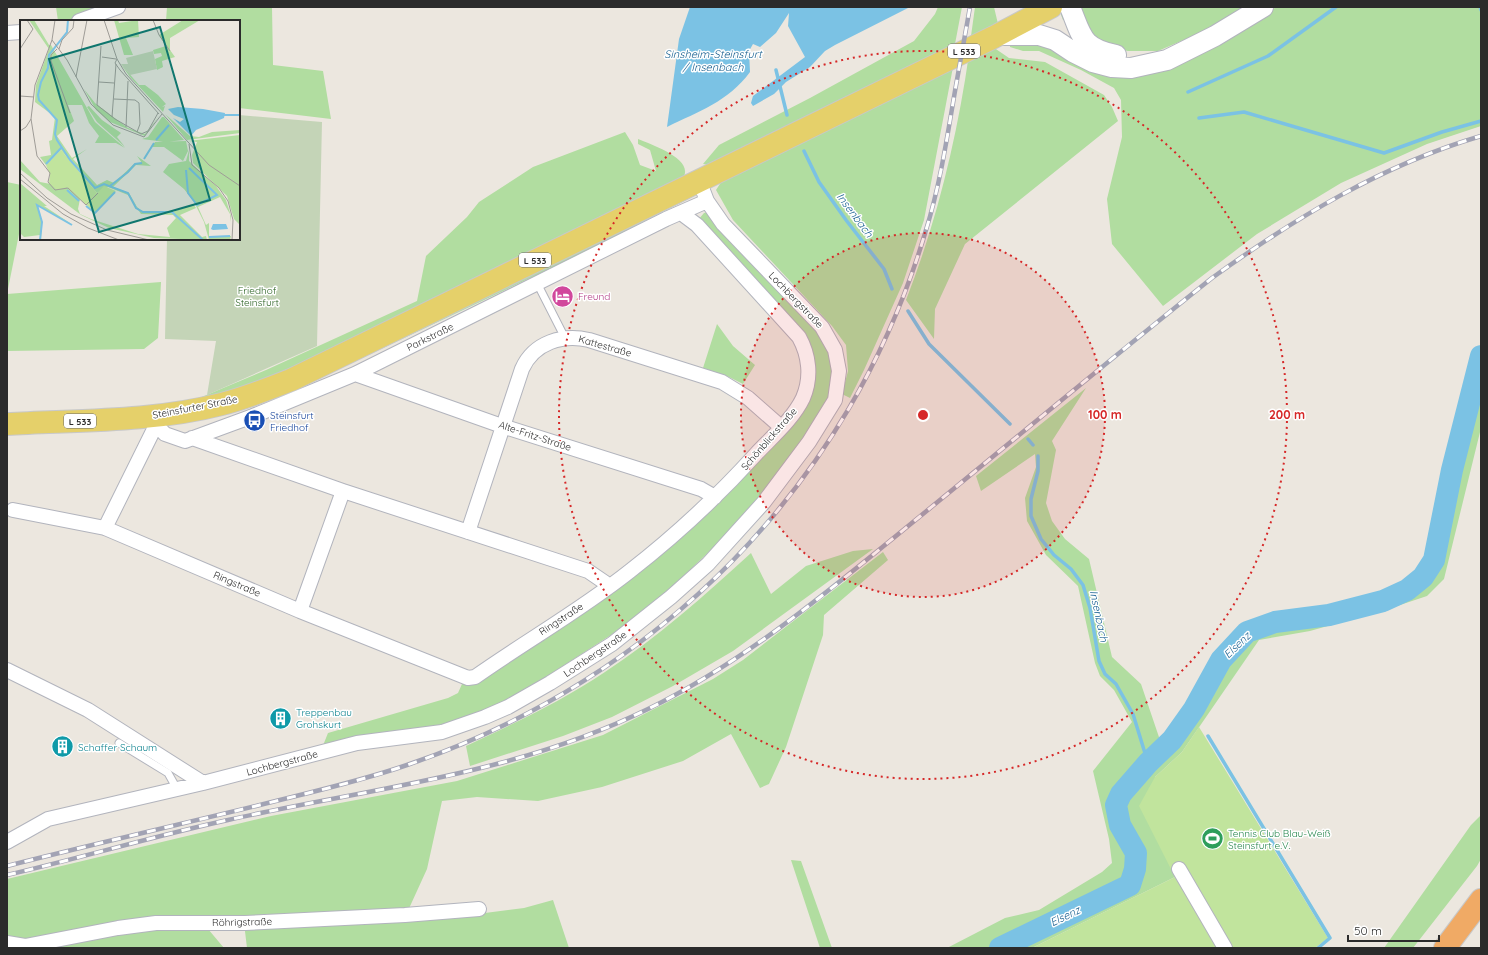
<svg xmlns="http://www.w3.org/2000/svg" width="1488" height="955" font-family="Quicksand,sans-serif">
<rect width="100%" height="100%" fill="#ece7df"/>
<path fill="#b1dda0" d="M56,7h62l-39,14h-21z
M167,7h105l1,58 50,6 8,48 -92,-11v-87h-73z
M938,7h24l-7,37 -242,121 -10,-1 16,-19 91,-47 104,-57 21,-27z
M975,7h19l4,17 -27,12z
M1058,7h191l-26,16 -65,28h-30l-20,-4 -15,-10 -10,-15 -20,-2z
M1276,7h205v119l-54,18 -86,39 -84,51 -94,72 -51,-62 -5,-45 15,-62 -1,-37 -7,-12 -33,-18 -42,-19h-16l-13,-4v-4l34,-1 68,32 156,-61z
M990,45l19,13 36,4 59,33 8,12 6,14 -153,123 -30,65 -1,30 -28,-39c31,-79 51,-162 63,-246z
M953,67l-29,153 -21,63 -39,87 -14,28 -8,-4 6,-23 -2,-26 -14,-19 -99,-106 -17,-30 11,-17z
M625,132l8,13 7,20 16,6 -6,-21 -12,-6v-5c14,6 57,20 45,39l-353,173 -85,36 -48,12 69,-29 151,-69 9,-45 41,-39 12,-15 54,-35z
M7,182l14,3v39l-14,70z
M691,189l3,7 -130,66 -240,114 -15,6z
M709,212l118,130 5,16v30l-17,37 -75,97 -95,91 -130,84 -49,23 -37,8 -107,20 6,-15 120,-35 10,-5 4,-9 32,-16 113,-77 172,-156 35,-73 -116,-142 6,-7z
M161,282l-3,56 -14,11 -137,2v-57z
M717,324l16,22 22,19 -12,19 -14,-7 -26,-9z
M1481,344v84l-37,151 -17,17 -36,12 -81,23 -51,9 -77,112 -27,25 20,100 -143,71h-85l58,-30 34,-8 63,-38 10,-9 -3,-24 -16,-68 39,-49 -18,-32 -14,-14 -5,-13 -17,-77 -32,-31 -19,-34 -2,-23 11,-31 -1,-13 -54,37 -5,-15 110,-88 -34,53 4,9 -10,53 6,18 13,18 24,20 23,98 29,27 20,59 9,-7 21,-32 27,-50 26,-27 29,-10 56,-7 50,-14 42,-24 7,-13 14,-73 23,-90z
M873,549l-140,102 -60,35 -61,31 -49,19 -93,30 -4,-20c47,-22 96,-45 139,-74 52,-34 100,-77 146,-119l20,41 35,-28 47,-15z
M883,552l5,8 -64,55 -1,20 -37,112 -17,37 -9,4 -29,-54 -48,27 -81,26 -64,14 -61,-4 -35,4 -15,68 -21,46 59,-3 20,1 39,-5 29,-8 16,48h-322l-3,-25h-41l21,25h-217v-69l264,-63 186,-35 146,-46 110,-56 30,-19z
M1481,815v44l-4,7 -64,82h-29l87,-123z
M791,860l10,1 31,87h-12z"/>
<path fill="#c4d4b7" d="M239,115l83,7 -5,224 -110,49 9,-54 -51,-2 2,-100h72z"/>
<path fill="#c1e49d" d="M1199,727l129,211 -13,10h-283l143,-71 -36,-71 16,-29 27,-25z"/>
<path fill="#7bc2e4" d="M690,7h220l-75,38 -10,6 -15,16 -24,15 -12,12 -21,12 -2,-3 2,-7 52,-39 -17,-31 1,-13 -13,20 -16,14 -7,-3 -4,7 1,21c-22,30 -51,39 -83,55l12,-88z"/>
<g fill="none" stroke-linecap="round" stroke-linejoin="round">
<path stroke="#7bc2e4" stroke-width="3.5" d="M1480,7l1,3
M776,70l11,45
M1188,92l80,-36 68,-49
M1199,118l45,-6 140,41 58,-21 39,-11
M804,151l15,31 27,38 38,49 8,20
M908,311l21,33 81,80
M1028,439l5,6
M1038,456v15l-7,28v17l10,23 13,16 17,14 12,16 7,23 9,53 6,13 11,10 17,30 15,49
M1194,709l5,8
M1208,736l122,202 -12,10"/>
<path stroke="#7bc2e4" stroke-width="22" d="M1000,948l130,-63 5,-16 1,-16 -16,-28 -4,-20 5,-11 27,-31 24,-23 22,-31 27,-49 26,-28 28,-10 54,-7 54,-14 24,-11 16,-13 11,-17 18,-90 29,-114"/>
<defs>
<path id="lane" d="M537,283l28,55
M119,743l49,30 9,16"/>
<path id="street" d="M79,21l39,-14
M7,33l14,-1
M355,374l147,52 199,63 14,8
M153,417l3,8 9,9 20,7 68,-25 102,-42 311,-155 41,-18
M192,438l151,53 245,80 22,15
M13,510l92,18 195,83 168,67 7,-1c51,-36 106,-67 155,-106 45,-35 88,-75 126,-117 16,-17 37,-35 47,-56 9,-21 6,-43 -4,-61l-102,-112 -16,-12
M105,528l51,-103
M468,532l54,-163c12,-27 41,-35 67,-29l133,42 26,16 33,29
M300,611l43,-120
M7,670l81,40 115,73
M7,842l41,-23 155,-36 154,-40 85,-11 43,-15 23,-10 42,-24 62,-39 59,-47 37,-33 56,-62 45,-60 26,-42 4,-29 -4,-21 -13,-23 -99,-103 -16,-23 -8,-21
M1179,869l46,79
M7,943l18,3 93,-18 38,-5h89l160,-8 74,-6"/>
<path id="secondary" d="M1070,7c12,29 11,41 46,48
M997,35h42l16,5 18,12 20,10 19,5 19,1 36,-8 48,-24 48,-29"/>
<path id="primary" d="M7,424c72,-4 145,-2 215,-20 24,-6 46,-15 69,-24l703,-343 57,-30"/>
<path id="highway" d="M1445,948l36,-48"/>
</defs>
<use href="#lane" stroke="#b2b4bd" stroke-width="9"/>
<use href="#street" stroke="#b2b4bd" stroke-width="16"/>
<use href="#secondary" stroke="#b2b4bd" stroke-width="22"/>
<use href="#primary" stroke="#c8c8c8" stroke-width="24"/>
<use href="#highway" stroke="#c8c8c8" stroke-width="24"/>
<use href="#lane" stroke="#fff" stroke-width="7"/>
<use href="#street" stroke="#fff" stroke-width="14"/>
<use href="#secondary" stroke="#fff" stroke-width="20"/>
<use href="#primary" stroke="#e5d06a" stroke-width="22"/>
<use href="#highway" stroke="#f0aa65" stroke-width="22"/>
<defs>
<path id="rail" d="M7,866c83,-21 166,-40 249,-60 51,-13 102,-24 151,-41 250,-85 444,-280 519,-535 14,-45 21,-92 29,-139 5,-28 10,-56 15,-84
M7,875c74,-17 147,-39 221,-55 143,-32 286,-45 420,-111 100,-49 184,-121 270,-191 98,-80 195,-161 294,-240 83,-60 170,-113 269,-142"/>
</defs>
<use href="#rail" stroke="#a2a3b4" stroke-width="4.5"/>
<use href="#rail" stroke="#fff" stroke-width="3" stroke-dasharray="9" stroke-linecap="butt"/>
</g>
<circle cx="923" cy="415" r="182" fill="#d62828" fill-opacity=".12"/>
<g fill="none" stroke="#d62828" stroke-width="2" stroke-dasharray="2 4">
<circle cx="923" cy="415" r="182"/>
<circle cx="923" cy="415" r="364"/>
</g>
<defs>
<symbol id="hotel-disc" viewBox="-11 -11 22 22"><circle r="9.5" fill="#d1479c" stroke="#fff"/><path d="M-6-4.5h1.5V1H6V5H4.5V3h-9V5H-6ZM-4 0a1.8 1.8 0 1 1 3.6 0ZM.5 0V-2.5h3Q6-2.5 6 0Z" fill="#fff"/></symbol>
<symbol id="bus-disc" viewBox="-11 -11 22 22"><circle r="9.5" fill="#1a4fb4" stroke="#fff"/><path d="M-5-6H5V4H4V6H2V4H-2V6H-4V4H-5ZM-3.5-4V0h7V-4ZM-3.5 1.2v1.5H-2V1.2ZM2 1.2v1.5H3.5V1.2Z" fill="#fff"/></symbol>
<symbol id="building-disc" viewBox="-11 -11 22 22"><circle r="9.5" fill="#0f9aa8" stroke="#fff"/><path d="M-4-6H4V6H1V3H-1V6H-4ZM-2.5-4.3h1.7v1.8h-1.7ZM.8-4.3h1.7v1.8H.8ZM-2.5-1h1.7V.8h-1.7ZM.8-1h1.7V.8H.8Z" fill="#fff"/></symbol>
<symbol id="stadium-disc" viewBox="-11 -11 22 22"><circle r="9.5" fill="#2e9e5b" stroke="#fff"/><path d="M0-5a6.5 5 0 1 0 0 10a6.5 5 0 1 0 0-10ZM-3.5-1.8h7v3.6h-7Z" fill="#fff"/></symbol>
</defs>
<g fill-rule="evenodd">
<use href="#hotel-disc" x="550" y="284" width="25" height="25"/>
<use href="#bus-disc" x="242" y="408" width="25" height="25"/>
<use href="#building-disc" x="268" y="706" width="25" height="25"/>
<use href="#building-disc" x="50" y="734" width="25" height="25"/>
<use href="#stadium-disc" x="1200" y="826" width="25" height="25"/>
</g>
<g text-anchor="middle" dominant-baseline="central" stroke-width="3" stroke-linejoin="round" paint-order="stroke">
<g fill="#fff" stroke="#6b6b6b" stroke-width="1">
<rect x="948" y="44" width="32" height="14" rx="3"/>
<rect x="519" y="253" width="32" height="14" rx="3"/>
<rect x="64" y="414" width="32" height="14" rx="3"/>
</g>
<g font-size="9" font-weight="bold" fill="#2b2b2b">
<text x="964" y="51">L 533</text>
<text x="535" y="260">L 533</text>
<text x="80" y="421">L 533</text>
</g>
<g font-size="10" fill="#2a6221" stroke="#fff">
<text x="257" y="290">Friedhof<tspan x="257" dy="12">Steinsfurt</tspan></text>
</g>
<g font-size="10" fill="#b23c85" stroke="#fff" text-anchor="start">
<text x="578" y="296">Freund</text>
</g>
<g font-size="10" fill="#2b2b2b" stroke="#fff">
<text transform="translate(796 300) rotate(46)">Lochbergstraße</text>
<text transform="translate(430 337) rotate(-26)">Parkstraße</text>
<text transform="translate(605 346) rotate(16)">Kattestraße</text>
<text transform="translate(195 407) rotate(-11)">Steinsfurter Straße</text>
<text transform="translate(535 436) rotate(18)">Alte-Fritz-Straße</text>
<text transform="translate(769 439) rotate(-49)">Schönblickstraße</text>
<text transform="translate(237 584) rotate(23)">Ringstraße</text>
<text transform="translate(561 619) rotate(-33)">Ringstraße</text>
<text transform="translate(595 654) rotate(-34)">Lochbergstraße</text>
<text transform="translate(282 763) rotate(-15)">Lochbergstraße</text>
<text transform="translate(242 922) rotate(-1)">Röhrigstraße</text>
</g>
<g font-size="10" fill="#164399" stroke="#fff" text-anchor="start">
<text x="270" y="415">Steinsfurt<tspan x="270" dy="12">Friedhof</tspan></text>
</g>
<g font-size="10" fill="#0d838f" stroke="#fff" text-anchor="start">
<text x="296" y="712">Treppenbau<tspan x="296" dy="12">Grohskurt</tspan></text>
<text x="78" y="747">Schaffer Schaum</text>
</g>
<g font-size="10" fill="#27864d" stroke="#fff" text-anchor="start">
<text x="1228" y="833">Tennis Club Blau-Weiß<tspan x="1228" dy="12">Steinsfurt e.V.</tspan></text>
</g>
<g font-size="11" font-style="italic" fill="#196191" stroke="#fff">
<text x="713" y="54">Sinsheim-Steinsfurt<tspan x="713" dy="13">/ Insenbach</tspan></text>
<text transform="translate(855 215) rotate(53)">Insenbach</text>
<text transform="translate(1099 616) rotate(78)">Insenbach</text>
<text transform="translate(1237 645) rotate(-44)">Elsenz</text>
<text transform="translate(1065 916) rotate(-26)">Elsenz</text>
</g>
</g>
<g transform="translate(20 20)">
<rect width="220" height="220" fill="#ece7df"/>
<path d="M9,0h5l15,25h2l44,77 30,26 -9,-5h-21l4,-7 -10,-13 -7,-18h-14l6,16 -17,15 15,22 15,-9 -14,10 24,26 10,-5 7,3 20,-19 8,-1 -5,-7 14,10 -15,-1 -23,22 16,6 8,14 6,5h30l20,-8 3,4 -16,7 22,22 4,-1 1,4 -53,-2 -45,-10 -28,-13 -61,-46v-9l20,22 27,5 13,12 -2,10 2,5 11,5 47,15 32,3 -3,-9 9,-10 -3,-3 -32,-1 -13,-19 -20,-8 -11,6 -36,-43 -15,15 -6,-8 11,-2 -2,-14 3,-1 3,-23 -20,-15 1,-17 13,-36zM94,0h4l1,3 19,-3 1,17 -13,1 7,17h-9zM163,0h17l-30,18v12l5,7 -13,4 1,6 -6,3 -2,-11 7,-3 -1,-3 -7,1 -1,-4 13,-4 -7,-11zM100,43l19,22h6l13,10 8,9 -4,3 3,-1 -2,6 -33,-35zM64,69l11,14 33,25 17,6 14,-18 -14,20 -35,-14 -14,-12zM69,86l13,14 19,13 -4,4 8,10 -28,-25 -10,-15zM145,94l25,22 9,1 13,-5 28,-2v3l-53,7zM142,97h2l20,23 -19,2 -23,-3 6,-2zM220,115v90l-6,-6 -7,-23 -34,-33 -1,-8 5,-13 -9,-1zM166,121l2,10 -5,10 -19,-14h-12l3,-5zM169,130v11l27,25 10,14 5,16v6l-1,-8 -10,-17 -22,10 8,18 3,-2v13h22l-1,4h-21l-5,-18 -10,-20 -10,-13 -21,-17 6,-8 17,-3zM0,163l27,23h-3l29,19 -35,-19 4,17 -1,17 -1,-5 -16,2 -4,-4z" fill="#b1dda0"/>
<path d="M133,31l4,18 -27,6 -9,-11h7l-2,-6z" fill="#c4d4b7"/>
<path d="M41,130l36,43 7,-7 12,5 -21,22 -28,-26 -10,3 -8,-7 1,-8 -4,-10z" fill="#c1e49d"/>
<path d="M158,87l25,2 22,4 -1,5 -28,12 -5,6 -18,-18 7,4 4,-3 -10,-4 -6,-6zM193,204h13l2,5 -15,1 -2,-1z" fill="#7bc2e4"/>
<path fill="none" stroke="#7bc2e4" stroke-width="2" d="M48,0l-1,12 -18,23 -1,13 -7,14 -3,13 1,5 18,20 -2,14 2,6 13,20 25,28 9,-4 24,9 8,15 7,4h29l31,28M203,95h17M136,120l13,-15M124,139l10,-16M26,144l16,-17M166,150l2,23 9,12 20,-10 -28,-27M90,166l18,-14 7,-8 7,-1M47,170l12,11M66,186l9,7 20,-21M189,217l21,-1M20,220l2,-18 -5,-17 35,20"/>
<path fill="none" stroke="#9f9c97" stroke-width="1" d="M35,0l-3,20 -17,45 -4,34 6,37 13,17 -2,9 7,8 13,-2 18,17 12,-12M84,0l13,39 9,15 83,91 31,21M133,0l6,15 11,16M32,20l15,20 24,44 22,21 31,12 18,-23M81,26l-4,59 18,14 26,15 7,-3 10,-18M0,29l13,-20 -6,-9M37,29l-6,6v6l19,52M39,29l3,-9 11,-12 1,-8M82,37l14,2M97,39l-2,4 5,7 39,44M56,57l11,-57M79,62l15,1M0,76l14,1M94,79l21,1 4,3 1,21 -3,8M92,97l4,-53M106,107l2,-46M0,111l6,-4 5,-8M169,124l3,21 27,23 9,13 5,19 -1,20M0,153l27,25 24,16 36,16 42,10M0,159l43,35 25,14 31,12"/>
<path fill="#0f766e" fill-opacity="0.15" stroke="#0f766e" stroke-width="2" d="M140,7l50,173 -111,32 -50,-173z"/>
<rect width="220" height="220" fill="none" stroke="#2b2b2b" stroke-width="2"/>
</g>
<circle cx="923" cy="415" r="6" fill="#d62828" stroke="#fff" stroke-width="2"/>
<g font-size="12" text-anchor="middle" font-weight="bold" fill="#d62828" stroke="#fff" stroke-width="3" stroke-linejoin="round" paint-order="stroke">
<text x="1105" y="419">100 m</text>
<text x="1287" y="419">200 m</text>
</g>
<rect width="1488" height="955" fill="none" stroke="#2b2b2b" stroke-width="16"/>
<path d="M1348 935v6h91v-6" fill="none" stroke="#2b2b2b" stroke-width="2"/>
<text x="1354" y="935" font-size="12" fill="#2b2b2b" stroke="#ffffff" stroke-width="3" paint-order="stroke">50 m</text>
</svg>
